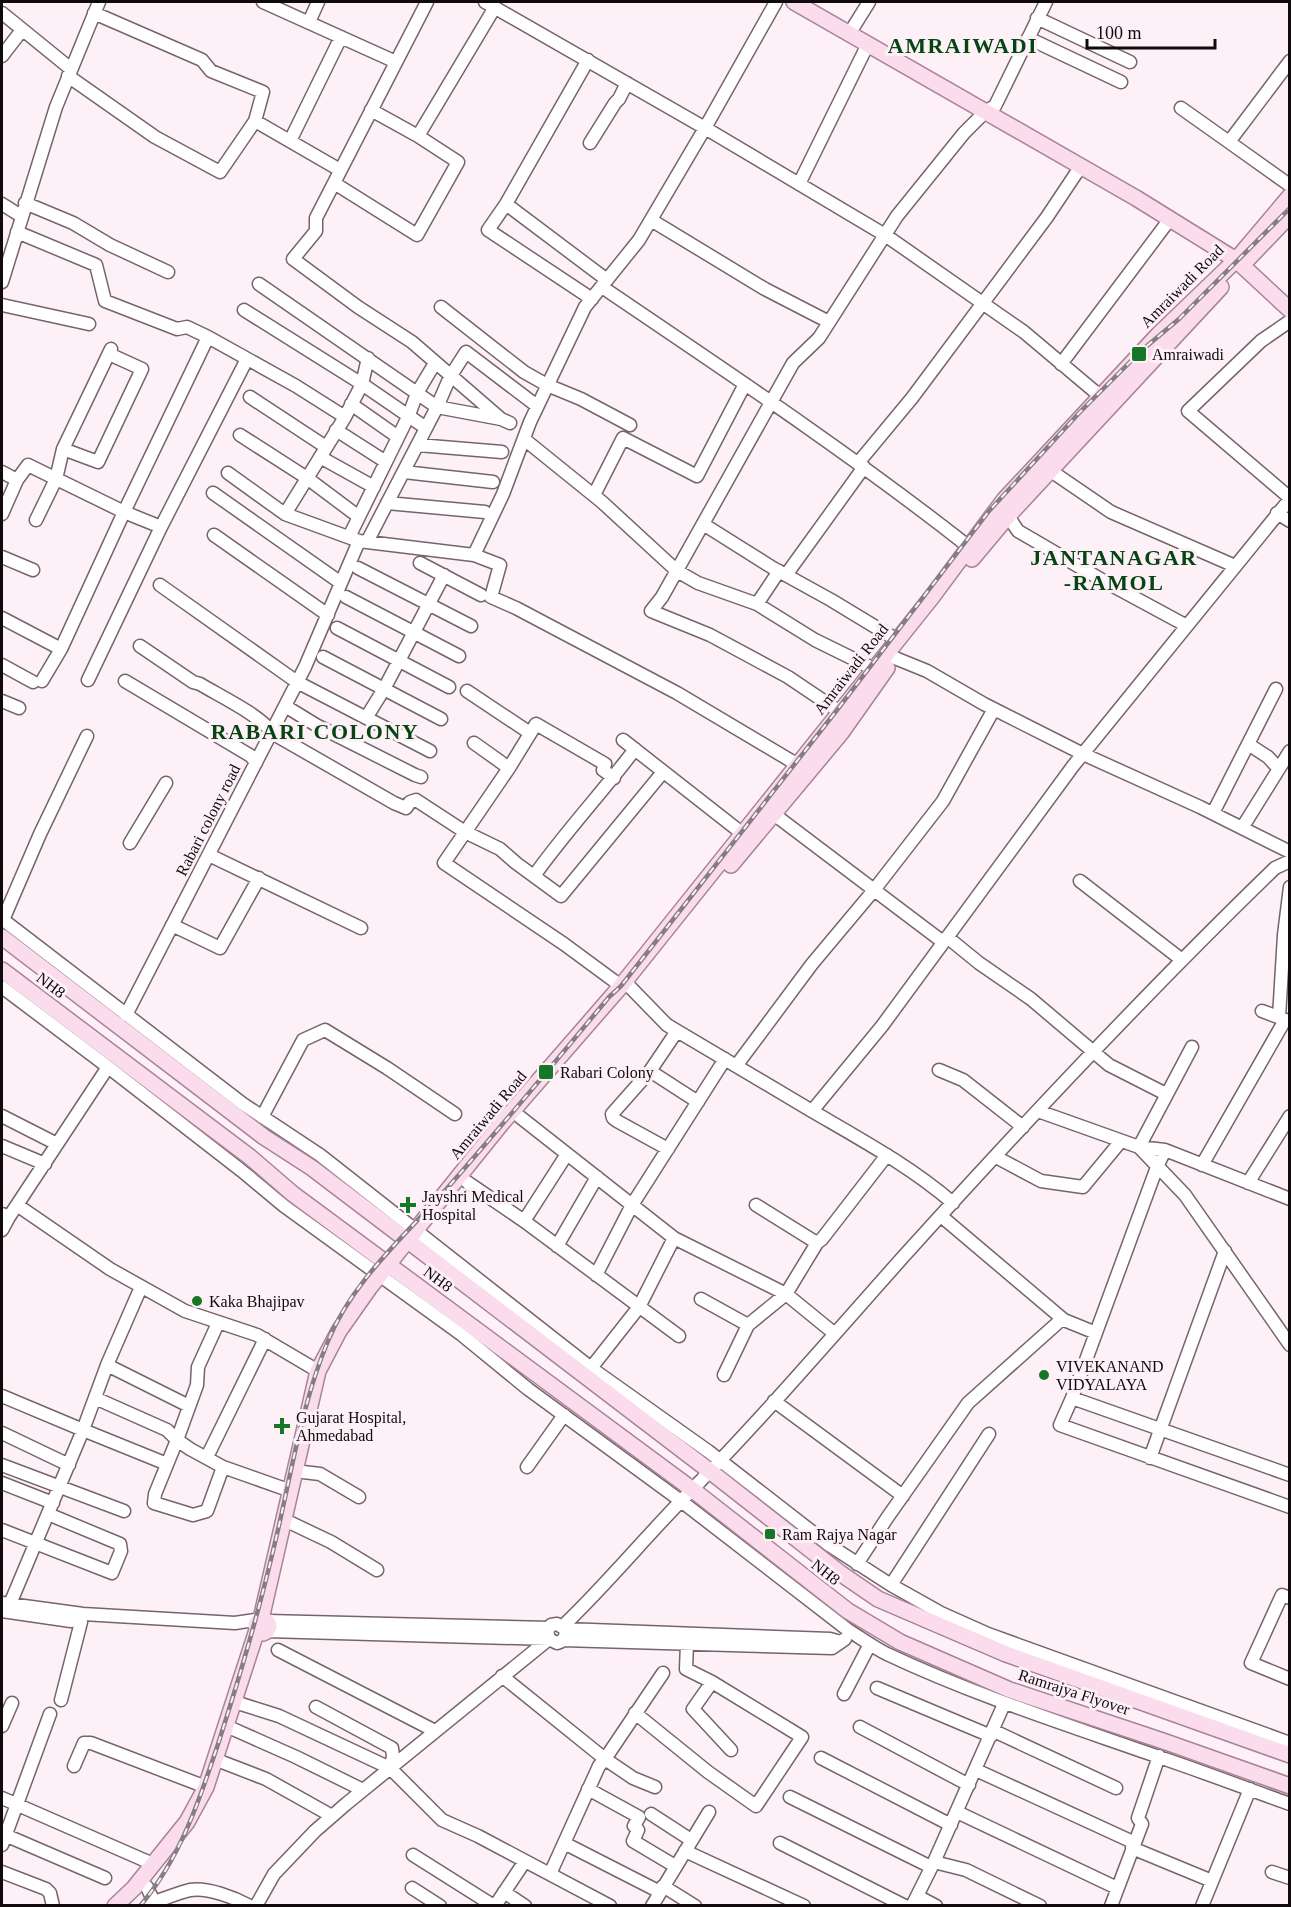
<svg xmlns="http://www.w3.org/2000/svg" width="1291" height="1907" font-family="Georgia,serif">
<rect width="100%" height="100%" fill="#fdf1f7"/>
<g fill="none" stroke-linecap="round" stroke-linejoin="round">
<defs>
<path id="minor" d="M263,2l133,60
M427,2l-111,216v13l-23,28 65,48 54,35 89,77
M485,2l220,126 180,107 139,97 76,64
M2,13l69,56
M94,13l108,47 9,11 52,21 -8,29 85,49
M1037,18l93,44
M309,22l9,-20
M854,26l15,-24
M1028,38l93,44
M2,56l20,-26
M68,76l87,61 65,35 35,-51
M1181,108l48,34
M371,110l47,26 77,-129
M290,141l51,-104
M590,143l25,-40 4,-4 8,-16
M334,183l83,52 41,-73 -40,-26
M799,184l69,-140
M1288,184l-59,-42 61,-81
M25,203l48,20 37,22 58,27
M2,204l19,12
M506,204l82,-144
M651,220l114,69 64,33
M17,232l79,33 9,36 72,28 10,-2 21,10
M2,282l54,-175 43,-105
M259,284l178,123 64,12 9,4
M602,287c124,84 249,167 367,260
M592,299l-104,-69 18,-26 101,76
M2,305l87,19
M441,307l83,65 23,13 34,14 49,26
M244,310l118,74 6,-26
M1290,321l-29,20 -73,70 102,87
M1061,364l109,-145
M250,397l76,50
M351,404l47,33
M345,417l17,-33 64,44
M336,430l50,32
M240,435l67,43 52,39
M524,439l78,63 75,69 21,12 59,21 22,-33
M418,445l84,7
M63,449l35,13 44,-93 -33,-15
M320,457l54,30
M858,463l54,-65 135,-181 34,-51
M1051,471l60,41 124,54
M2,472l15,8 11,-15 96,47 84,-175 88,49 49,31 -60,97
M404,472l89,10
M228,473l57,41 74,27 115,14 26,10 -9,32 25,11 161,85 121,72
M213,493l128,90
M594,495l29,-57 74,38 48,-92
M387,503l98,9
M1277,513l13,8
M2,514l15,-34
M1008,516l10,15 84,49 85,46
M36,520l20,-41 7,-30 48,-100
M703,524l70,44 58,32 66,40
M214,535l114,80
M349,537l60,-122 8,-22 18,-30
M367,542l70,-135 13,-30 16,-25 71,54
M474,555l29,-61 27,-72 55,-115 54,-67 66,-112 71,-126
M2,557l31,13
M420,563l61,32
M358,568l113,58
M786,575l78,-108
M160,585l137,97 133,69
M346,597l113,59
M757,604l58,36 59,29
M2,618l59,31
M337,628l112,59
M140,646l53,36 7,2c18,11 62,32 72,49l122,70 12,5 4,-6 6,-2 49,32 35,17 16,14 45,33 102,-124
M323,657l118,62
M895,658l32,13 57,33 99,50 117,53 90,45
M2,665l31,17
M88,680l73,-153
M42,681l19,-32 63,-137 37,15 86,-168
M125,681l126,75 5,7
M467,691l63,42
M2,701l17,7
M285,706l31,19 99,50 6,2
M840,712l-52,-35 -78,-42 -59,-24 11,-14 131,-234 26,-25 78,-122 67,-83 22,-22 9,-5 51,-104
M366,718l18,-29 60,-114
M623,740l120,94
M474,743l35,25
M1248,744l20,13 11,12
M614,778l-11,-8 2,-6 -69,-40 -27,44 -65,95 120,81 57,42
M767,809l176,133
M1213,813l63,-124
M1242,828l48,-77
M130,843l36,-60
M209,855l152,73
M534,876c31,-44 68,-83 101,-127
M1080,881l102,79
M1290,887l-6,48h6
M2,919l241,185 77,51 271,213 117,83 121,94 62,40 50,28 47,21 302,109
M3,920l37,-86 47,-98
M172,925l48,23 39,-70
M947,937l32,26 52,36 78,66 57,29
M629,986l38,39 145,86 70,-85 191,-260 217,-267
M2,987l106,80 134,104 42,35 178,129 66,54 153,112 167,129c13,8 25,17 39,24 87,41 178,70 269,102 45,15 89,32 134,48
M1262,1011l24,9
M126,1015l179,-348 54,-126
M1279,1017l5,-82
M1192,1047l-53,100 46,48 105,150
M736,1066l76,-102 62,-74 69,-89 51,-92
M939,1070l24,10 60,47
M650,1071l48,31
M812,1111c48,28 98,55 141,92
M1038,1111l101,36 26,3 125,49
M2,1116l55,28
M262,1117l41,-77 22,-10 62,38 68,46
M520,1117l154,121 112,56 31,-51 5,-4 65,-84
M2,1146l43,18
M668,1149l-51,-28 -4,-3 -1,-4 38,-43 27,-40
M1165,1150l-8,17 -85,231 -12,27 230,82
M996,1157l45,24 42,6 38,-46
M1202,1165l83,-145
M467,1182l57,39 155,115
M1248,1183l42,-67
M17,1205l93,64 75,42 72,24 61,36
M756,1205l61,38
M2,1214l7,3 99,-150
M941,1216l123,104 32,13
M524,1221l43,-67
M2,1230l7,-13
M557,1246l40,-69
M596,1275l36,-70 93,-146
M141,1287l-34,78 -24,65 84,34
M701,1299l47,26 -24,50
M218,1323l-20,44 -1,18 -20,55 -22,54 -1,9 39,12 14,-4 16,-44
M748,1325l38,-31 49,40
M107,1365l82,41
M591,1368l48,-61 35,-69
M2,1396l81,34 -73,174
M95,1398l72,32 10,10 13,9 33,18 68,24
M1072,1398l218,77
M774,1401l129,95
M2,1433l67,32
M207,1457l58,-118
M1150,1458l75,-207
M2,1465l122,46
M527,1467l37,-52
M303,1472l17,2 39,23
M2,1483l51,20
M291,1523l40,19 46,28
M2,1530l110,43 9,-22 -1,-7 -72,-30
M857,1564l30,-46 81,-115 94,-84
M891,1585l98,-151
M1290,1598l-8,-3 -31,68 39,16
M2,1603l81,11 152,9 26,-4
M2,1611l69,10
M267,1621l282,7
M563,1626c42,-40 78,-84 118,-125 77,-78 149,-162 222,-244 120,-133 243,-264 372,-389l15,-7
M565,1629c2,7 -1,12 -8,14l-8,-4 -2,-9 4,-5 6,-1 8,5 265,10 11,3
M267,1631l282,8
M563,1640l269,8 13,-9
M278,1650l157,81
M502,1676l103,83 -6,7 -49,108
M712,1682l-19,27 38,41
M877,1688l114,48
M844,1694l26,-50
M61,1700l20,-78
M241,1704l38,12 111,52 3,-11 -1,-9 -76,-41
M635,1713l73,59 48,34 46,-69 -90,-55 -26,-13 1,-26
M2,1726l10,-23
M860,1727l109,58
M233,1729l63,28 67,33
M994,1731l122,57
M821,1758l130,67
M222,1762l44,17 66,37
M74,1766l10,-23h7l115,44
M390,1768l52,52 36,16 132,70
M976,1770l159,73
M655,1787l-22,-9 -28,-19 58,-86
M588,1789l51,28 -5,9 4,4 -5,11 42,25
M790,1797l141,70
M2,1798l151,66
M957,1812l160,76
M651,1814l40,26
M5,1835l100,43
M564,1843l96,49
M780,1843l125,63
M2,1845l48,-131
M1132,1848l80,33
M685,1851l119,55
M413,1855l81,51
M934,1862l32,8 74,36
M2,1872l44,17 4,4 3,13
M1272,1872l18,6
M663,1886l32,20
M147,1887l7,15
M412,1888l28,18
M504,1892l21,14
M917,1896l19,10
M150,1906l4,-4c12,-4 24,-9 36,-12 18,-3 45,8 60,16
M256,1906l18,-32 41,-43 31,-27 203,-165
M495,1906l30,-45
M652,1906l57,-94
M912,1906l22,-44 70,-158
M1111,1906l31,-82 -4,-6 21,-62
M1202,1906l48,-117"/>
<path id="major" d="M794,2l342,196 100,62 54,50
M1244,263l46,-48
M972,559l36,-43 213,-229
M731,865l110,-132 46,-65
M2,937l262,200 48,31 83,63 316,241 129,101 38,26 128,55 284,101
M2,970l248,187 43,37 400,296 155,121 52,31 110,48 153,51 127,45
M261,1619l57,-248 21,-40 31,-44 131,-163 120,-138 311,-389 72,-97 154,-165 78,-75 54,-64
M115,1906l19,-18 53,-66 19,-35 51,-157 -1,-6 5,-5 6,2 2,5 -2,5 -4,2 -6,-3"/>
</defs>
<use href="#minor" stroke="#75646c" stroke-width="15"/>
<use href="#major" stroke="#a78396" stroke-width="18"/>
<use href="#minor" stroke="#fff" stroke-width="12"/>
<use href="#major" stroke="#fbdcec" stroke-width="15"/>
<defs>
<path id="rail" d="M140,1906c40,-47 60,-107 79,-165 22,-68 42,-137 58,-207 15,-64 25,-131 51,-193 25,-61 79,-107 122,-156 54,-62 107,-125 159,-188l12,-11 216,-276 152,-199 91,-99 61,-61 38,-32 111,-111"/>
</defs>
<use href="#rail" stroke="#867d82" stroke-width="4.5"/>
<use href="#rail" stroke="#fdf1f7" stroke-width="2" stroke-dasharray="7" stroke-linecap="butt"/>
</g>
<g fill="#177728" stroke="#fdf1f7" stroke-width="2">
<rect x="1131" y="346" width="16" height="16" rx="3"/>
<rect x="538" y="1064" width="16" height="16" rx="3"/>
<path d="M405 1196h6v6h6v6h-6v6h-6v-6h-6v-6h6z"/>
<circle cx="197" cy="1301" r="6"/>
<circle cx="1044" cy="1375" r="6"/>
<path d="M279 1417h6v6h6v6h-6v6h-6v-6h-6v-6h6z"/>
<rect x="764" y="1528" width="12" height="12" rx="3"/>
</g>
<g text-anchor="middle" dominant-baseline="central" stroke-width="6" stroke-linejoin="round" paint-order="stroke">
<g font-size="16" fill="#100a0d" stroke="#fdf1f7">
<text transform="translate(1182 286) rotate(-45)">Amraiwadi Road</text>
<text transform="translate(851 669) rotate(-52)">Amraiwadi Road</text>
<text transform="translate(208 820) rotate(-63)">Rabari colony road</text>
<text transform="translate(51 985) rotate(37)">NH8</text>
<text transform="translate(488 1115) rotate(-50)">Amraiwadi Road</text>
<text transform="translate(438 1279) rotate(36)">NH8</text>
<text transform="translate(826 1572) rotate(38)">NH8</text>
<text transform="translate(1074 1692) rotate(18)">Ramrajya Flyover</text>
</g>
<g font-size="16" fill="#100a0d" stroke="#fdf1f7" text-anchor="start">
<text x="1152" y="354">Amraiwadi</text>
<text x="560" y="1072">Rabari Colony</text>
<text x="422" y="1196">Jayshri Medical<tspan x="422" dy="18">Hospital</tspan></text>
<text x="209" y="1301">Kaka Bhajipav</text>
<text x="1056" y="1366">VIVEKANAND<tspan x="1056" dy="18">VIDYALAYA</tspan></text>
<text x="296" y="1417">Gujarat Hospital,<tspan x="296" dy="18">Ahmedabad</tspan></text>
<text x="782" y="1534">Ram Rajya Nagar</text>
</g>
<g font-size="22" font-weight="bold" letter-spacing="1.5" fill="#064412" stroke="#fdf1f7">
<text x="963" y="45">AMRAIWADI</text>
<text x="1114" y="557">JANTANAGAR<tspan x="1114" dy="25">-RAMOL</tspan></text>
<text x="315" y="731">RABARI COLONY</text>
</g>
</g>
<rect width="1291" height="1907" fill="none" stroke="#100a0d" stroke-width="6"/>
<path d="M1087 39v9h128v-9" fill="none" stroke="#100a0d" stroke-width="3"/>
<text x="1096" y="39" font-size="18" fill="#100a0d" stroke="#fdf1f7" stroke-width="4.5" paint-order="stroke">100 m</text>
</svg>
